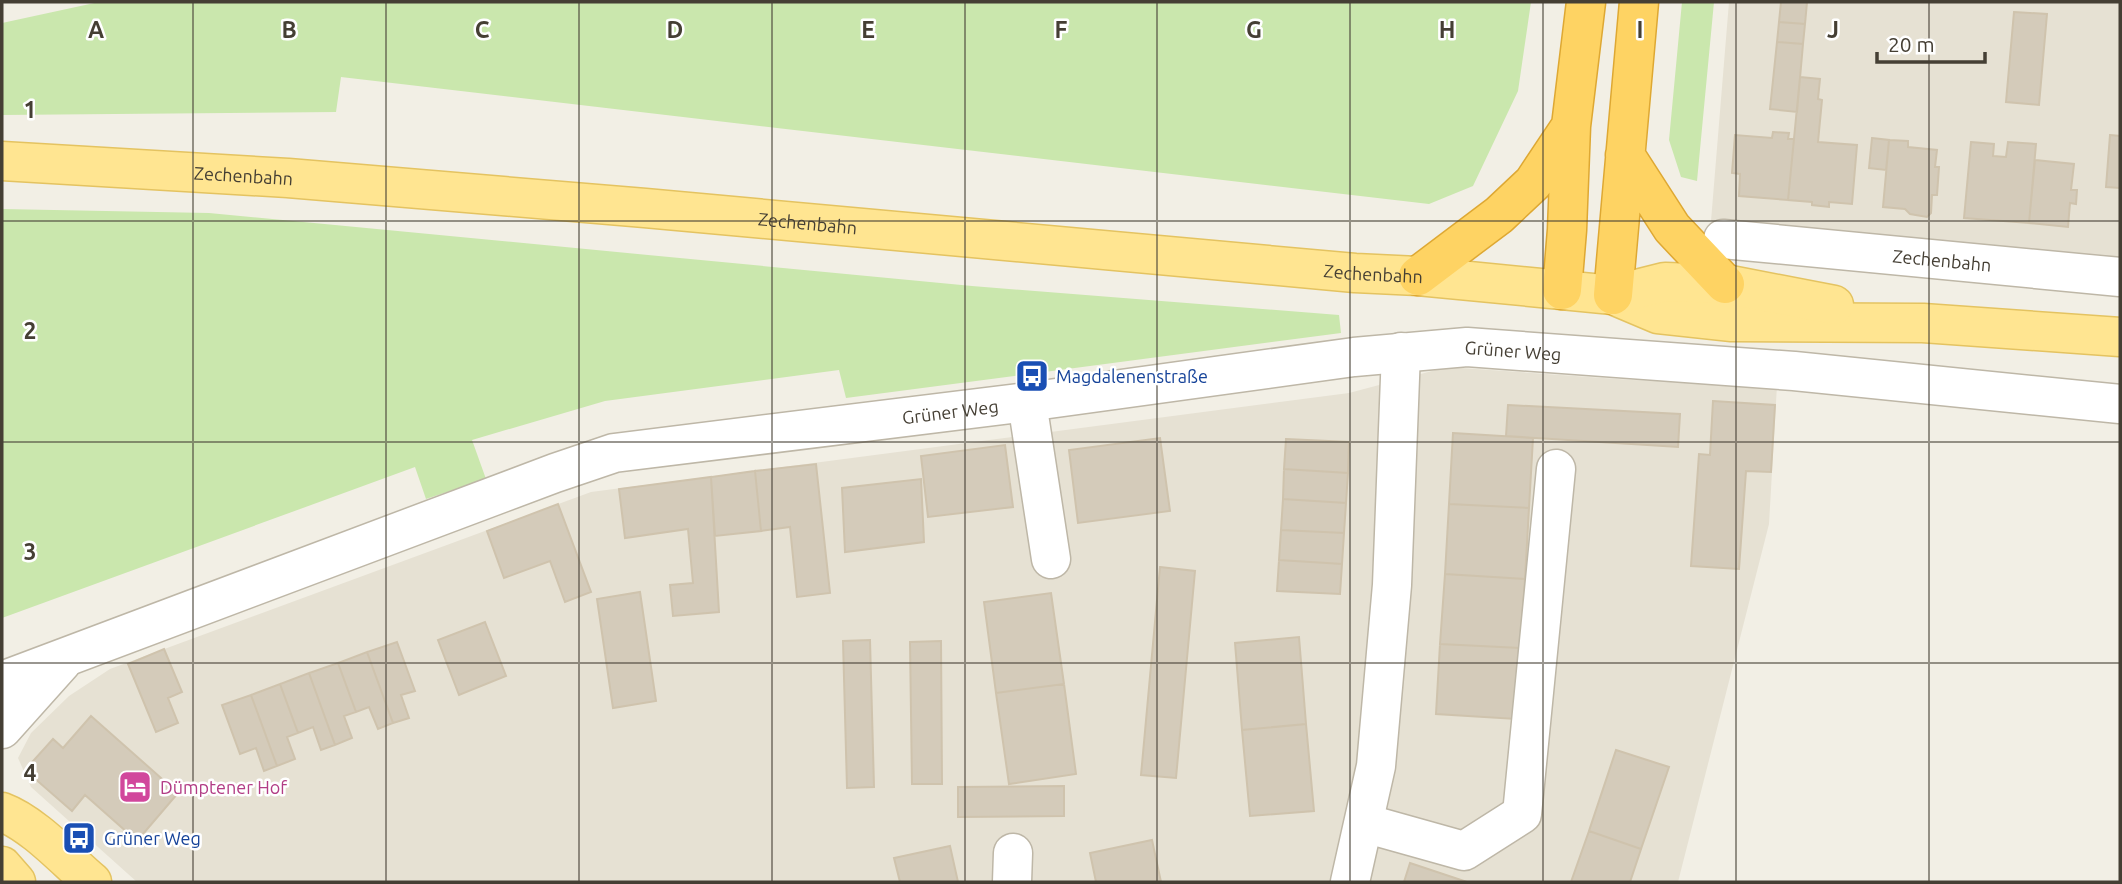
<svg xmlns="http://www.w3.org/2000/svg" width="2122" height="884" font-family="Ubuntu,sans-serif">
<rect width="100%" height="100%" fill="#f2efe5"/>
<path fill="#e6e1d3" d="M1729,2h391v257l-409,-38z
M1447,367l185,13 145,5 -8,139 -91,358h-1541l-106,-95 -13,-29 13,-25 38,-37 41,-27 481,-177 758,-99z"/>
<path fill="#cae7ad" d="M99,2h1432l-13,89 -45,95 -44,18 -1088,-127 -5,35 -334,3v-92z
M1682,2h32l-17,179 -16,-4 -12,-37z
M2,209l207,4 763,73 367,29 2,18 -495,65 -7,-28 -234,31 -133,39 14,39 -60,20 -11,-32 -413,151z"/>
<path fill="#d4cbba" stroke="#cfc3ad" stroke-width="2" d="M1781,2h26l-2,22 -26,-2z
M2014,12l33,2 -8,91 -33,-3z
M1779,22l26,2 -2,20 -26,-2z
M1777,42l26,2 -6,68 -27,-3z
M1800,77l20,2 -2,20 4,1 -4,42 39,3 -5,59 -23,-2v5l-17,-2v-3l-24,-2z
M1773,132l16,1 -1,6h6l-6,61 -49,-4 1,-22 -8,-1 3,-38 37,3z
M2110,135l10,1v52l-14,-1z
M1872,138l17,2 -3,30 -17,-2z
M1889,140l19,1v6l29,3 -2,17h4l-2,28h-5l-1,18 -4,4 -17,-3 -5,-5 -22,-2z
M1971,142l23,2 -1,12 13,1 2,-15 28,2 -7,79 -65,-5z
M2035,160l39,4 -3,26h6l-1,14 -6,-1 -2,24 -39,-4z
M1713,401l62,4 -4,67 -25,-1 -7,98 -48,-3 8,-112 11,1z
M1508,405l172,9 -2,33 -172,-11z
M1453,433l80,5 -4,70 -80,-4z
M1160,438l10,73 -92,12 -9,-73z
M1286,439l63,3 -1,31 -64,-4z
M1005,445l8,62 -85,10 -7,-61z
M816,464l14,129 -33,4 -7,-70 -29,4 -6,-60z
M1284,469l64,4 -2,30 -63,-4z
M755,471l6,60 -46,5 -4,-59z
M711,477l8,135 -46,4 -3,-31 23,-2 -5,-54 -63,9 -6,-49z
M921,479l3,63 -79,10 -3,-64z
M1283,499l63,4 -2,30 -63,-3z
M558,504l33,88 -26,10 -15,-41 -46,17 -17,-47z
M1449,504l80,4 -4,71 -80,-5z
M1281,530l63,3 -2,31 -63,-4z
M1279,560l63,4 -2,30 -63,-3z
M1160,567l35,4 -19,207 -35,-3z
M1445,574l80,5 -5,69 -80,-4z
M640,592l16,109 -43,7 -16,-109z
M1051,593l13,91 -68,9 -12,-91z
M485,622l21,54 -47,19 -21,-55z
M1299,637l7,87 -64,6 -7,-87z
M870,640l4,147 -27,1 -4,-147z
M941,641l1,143h-30l-2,-142z
M397,642l18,49 -14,4 8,23 -16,5 -26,-71z
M1440,644l80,4 -4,71 -80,-5z
M164,649l18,43 -14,6 10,25 -22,9 -28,-68z
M367,652l26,71 -15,6 -9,-22 -13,5 -18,-49z
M338,663l18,49 -12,4 8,22 -17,7 -26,-72z
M309,673l26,72 -14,5 -8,-23 -15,6 -18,-49z
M280,684l18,49 -11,4 8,22 -18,7 -26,-71z
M1064,684l12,90 -67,10 -13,-91z
M251,695l26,71 -13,5 -8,-23 -16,6 -18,-49z
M91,716l87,77 -41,48 -52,-46 -13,16 -47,-41 28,-31 10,9z
M1306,724l8,87 -64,5 -8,-86z
M1616,750l53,17 -28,82 -52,-18z
M1064,786v30l-106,1v-30z
M1589,831l52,18 -11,33h-59z
M1152,840l9,42h-65l-6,-29z
M950,846l8,36h-58l-6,-24z
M1410,863l57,19h-63z"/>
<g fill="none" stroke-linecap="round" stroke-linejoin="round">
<defs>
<g id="minor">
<path id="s1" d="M1723,239l397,38"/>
<path d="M1027,402l24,157"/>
<path id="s2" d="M2,681l553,-208 59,-20 413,-51 327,-45 113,-10 327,24 326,33"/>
<path d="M2,729l60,-67"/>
<path d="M1364,823l100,28 58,-37 34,-345"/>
<path d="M1012,882l1,-29"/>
<path d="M1350,882l26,-116 16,-181 9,-233"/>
</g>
<g id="major">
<path id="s3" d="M2,161l286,17 357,30 710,65 63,3 195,19 45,19 74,8 191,1 197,14"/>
<path d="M1613,295l52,-13 60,2 109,21"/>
<path d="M2,812c32,12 64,48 90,70"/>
<path d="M2,866l14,16"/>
</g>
<path id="highway" d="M1625,155l47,73 53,56
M1418,276l81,-61 34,-32 38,-57
M1562,290l5,-60 4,-104 15,-124
M1613,295l26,-293"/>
</defs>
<use href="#minor" stroke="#beb7a7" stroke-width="41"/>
<use href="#major" stroke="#e4c361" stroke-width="41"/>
<use href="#highway" stroke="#dea833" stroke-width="41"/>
<use href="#minor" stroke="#fff" stroke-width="38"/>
<use href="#major" stroke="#ffe591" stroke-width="38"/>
<use href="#highway" stroke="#fed363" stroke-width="38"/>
</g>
<path fill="none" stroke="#453f34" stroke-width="2" stroke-opacity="0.55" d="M193,2v880M386,2v880M579,2v880M772,2v880M965,2v880M1157,2v880M1350,2v880M1543,2v880M1736,2v880M1929,2v880M2,221h2118M2,442h2118M2,663h2118"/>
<defs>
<symbol id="bus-square" viewBox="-11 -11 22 22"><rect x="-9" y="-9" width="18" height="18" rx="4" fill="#1a4fb4" stroke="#fff"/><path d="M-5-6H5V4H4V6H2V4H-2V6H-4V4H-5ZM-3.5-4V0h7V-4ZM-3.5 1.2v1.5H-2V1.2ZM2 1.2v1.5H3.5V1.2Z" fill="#fff"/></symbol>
<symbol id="hotel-square" viewBox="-11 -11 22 22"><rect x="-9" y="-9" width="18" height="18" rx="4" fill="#d1479c" stroke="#fff"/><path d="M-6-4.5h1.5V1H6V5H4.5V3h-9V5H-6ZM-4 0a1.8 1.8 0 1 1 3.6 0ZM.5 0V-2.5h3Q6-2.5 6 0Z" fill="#fff"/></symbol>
</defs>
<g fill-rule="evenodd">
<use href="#bus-square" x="1013" y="357" width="38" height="38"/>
<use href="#hotel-square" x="116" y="768" width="38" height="38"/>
<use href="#bus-square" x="60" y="819" width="38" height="38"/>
</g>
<g text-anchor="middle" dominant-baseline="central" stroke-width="5" stroke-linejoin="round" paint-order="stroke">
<g font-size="18" fill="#453f34" stroke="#fff">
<text stroke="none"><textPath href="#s3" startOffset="242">Zechenbahn</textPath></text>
<text stroke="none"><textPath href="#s3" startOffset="808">Zechenbahn</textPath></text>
<text stroke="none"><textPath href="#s1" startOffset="220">Zechenbahn</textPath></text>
<text stroke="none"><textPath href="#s3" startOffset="1376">Zechenbahn</textPath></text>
<text stroke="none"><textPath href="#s2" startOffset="1559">Grüner Weg</textPath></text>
<text stroke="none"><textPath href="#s2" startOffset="992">Grüner Weg</textPath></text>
</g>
<g font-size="18" fill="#164399" stroke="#fff" text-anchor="start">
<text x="1056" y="376">Magdalenenstraße</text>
<text x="104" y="838">Grüner Weg</text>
</g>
<g font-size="18" fill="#b23c85" stroke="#fff" text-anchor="start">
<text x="160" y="787">Dümptener Hof</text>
</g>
</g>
<g font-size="23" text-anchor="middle" font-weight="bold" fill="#453f34" stroke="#fff" stroke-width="5" stroke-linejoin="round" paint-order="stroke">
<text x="96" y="38">A</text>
<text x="289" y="38">B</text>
<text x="482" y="38">C</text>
<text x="675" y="38">D</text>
<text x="868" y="38">E</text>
<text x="1061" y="38">F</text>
<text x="1254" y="38">G</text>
<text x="1447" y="38">H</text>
<text x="1640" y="38">I</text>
<text x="1833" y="38">J</text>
<text x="30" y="118">1</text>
<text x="30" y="339">2</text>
<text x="30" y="560">3</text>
<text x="30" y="781">4</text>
</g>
<rect width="2122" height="884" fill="none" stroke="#453f34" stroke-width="7"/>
<path d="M1877 52v10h108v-10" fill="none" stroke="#453f34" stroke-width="3.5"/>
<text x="1888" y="52" font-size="21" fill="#453f34" stroke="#ffffff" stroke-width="5" paint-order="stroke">20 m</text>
</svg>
